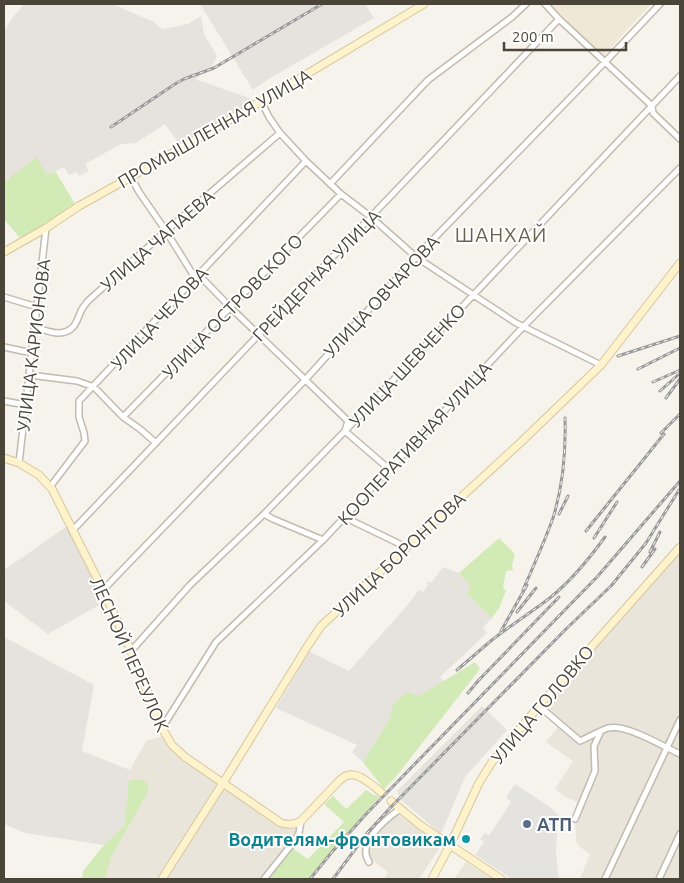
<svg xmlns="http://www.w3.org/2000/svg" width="684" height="883" font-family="Ubuntu,sans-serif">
<rect width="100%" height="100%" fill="#f6f3ec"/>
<path fill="#eae5da" d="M680,547v332h-100l10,-25 -10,-7 -3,-4 -1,-5 -1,-19 7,-14 -19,-10 -8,-6 18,-28 -27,-19 14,-18 -21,-18z
M167,735l5,10 109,78h16l2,10 -35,46h-159l6,-22 35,-61 3,-10 -6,-7 -14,1 1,-10 16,-29z
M396,812l45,34 -22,33h-35l4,-7 -23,-17 12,-27z
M466,862l26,17h-38z"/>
<path fill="#e6e2dd" d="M24,4h88l42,18 8,7 26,-5 13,-8 3,18 13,22 -6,12 -16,11 65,23 -78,46 -17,-24 -29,19 -15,1 -36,20 4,7 -10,5 -2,-4 -8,3 -5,-8 -17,8 -38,2 -5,5v-151l9,-14z
M200,4h165l9,14 -107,62 -14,10z
M69,525l39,75 -60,34 -44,-33v-31z
M443,567l16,6 12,14 -5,6 26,25 -9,9 4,6 -47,44 4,5 -25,14 -26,8 -3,14 -27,44 -11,-10 5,-7 -81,-37 33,-57 40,20 56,-63 14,-18 4,2 5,-7 -1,-2 2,-2 2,2z
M4,637l90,48 -12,66 48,19 -6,56 -20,19 -79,-12 -21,-9z
M482,706l25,24 -42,47 -24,57 -41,-35 -3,-8z"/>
<path fill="#efe8d6" d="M550,4h101l-48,52z"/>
<path fill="#d2eab5" d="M36,157l11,18 8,-4 19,31 -1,4 -2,3 -49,29 -3,-1 -15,-18v-37z
M499,538l16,16 -3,11 1,5 -7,1 -3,17 3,3 -7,17 -7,10 -26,-25 5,-6 -12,-14z
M475,662l5,7 -85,109 -11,11 -21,-27 27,-44 3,-14 14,-12 12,4z
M143,779l6,7 -3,10 -35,61 -6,22h-23l1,-8 21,-26 20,-19 5,-46z
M366,790l8,5 6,1 -71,83h-45l25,-33 19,13 36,-37 -20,-18 9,-8 13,13z"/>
<path fill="#e5e3e0" d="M515,784l32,21 11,9 -2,40 3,25h-47l-37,-24 9,-13 -4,-3 5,-6 4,3 22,-34 -5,-5z"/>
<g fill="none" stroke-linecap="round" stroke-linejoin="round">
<defs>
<path id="street" d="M545,4l14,15 93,87 1,7 27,26
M261,101l8,16 11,16 26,28 35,33 30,23 45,40 100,66 85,42
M131,177l8,15 27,39 26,42 7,2 32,33 117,113 -3,10 44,38
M330,184l98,-104 84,-63 14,-13
M4,297l33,10
M35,327c11,4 28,11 38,0 4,-4 6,-12 9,-18 2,-3 4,-6 7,-9l77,-69 114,-98
M4,347l28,6
M30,375l47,6 17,6 29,30 17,12 16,14
M4,401l22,4
M123,417l218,-223
M19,463l27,-235
M50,487l35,-46 -1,-8 -5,-16v-16l227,-240
M264,514l9,5 50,21
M344,517l62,30
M72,531l487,-512
M103,590l202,-210 111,-123 189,-195 55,-58
M131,651l59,-66 74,-71 81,-83 335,-355
M539,706l41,35c9,-4 19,-10 28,-13 19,-4 54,18 72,26
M162,728l54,-86 107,-102 200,-213 157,-159
M575,819l20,-48 -1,-25 7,-15
M369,862c-13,-19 17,-43 31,-53
M264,879l32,-40 3,-6 2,-12
M605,879l75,-159
M659,879l21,-45"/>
<path id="secondary" d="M4,252l42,-24 33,-22 52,-29 129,-75 164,-98
M4,458l15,5 20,12 13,14 51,101 28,61 31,77 10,17 13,12 96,66c7,2 14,2 20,-2l38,-40c3,-3 7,-6 11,-6 9,-2 25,12 32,18
M391,801l29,24 81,54
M162,879l61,-96 84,-136 14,-21 198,-182 82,-79 79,-102
M432,879l18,-34 29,-62 13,-21 47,-56 141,-159"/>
</defs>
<use href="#street" stroke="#c2bbae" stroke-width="8"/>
<use href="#secondary" stroke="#d6c79b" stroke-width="9"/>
<use href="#street" stroke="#fff" stroke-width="5"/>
<use href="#secondary" stroke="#fff3cd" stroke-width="7"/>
<defs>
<path id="rail" d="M111,127l64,-43 9,-5 30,-11 108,-64
M618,356l62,-20
M638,369l42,-21
M653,382l27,-12
M660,391l18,-16
M666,398l14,-19
M661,433l19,-19
M559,514l9,-18
M586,531l78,-97
M594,538l23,-36
M650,552l10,-20
M642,567l13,-18
M523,590c10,-23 21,-47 30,-72 10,-32 13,-66 12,-100
M517,612l19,-24
M501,631l26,-46
M457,670c12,-10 23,-20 35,-30 19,-15 40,-28 59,-43 21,-17 38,-38 54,-60
M468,693l10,-12 81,-84
M310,879l22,-27 37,-41 228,-234 83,-96
M333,879l35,-47 23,-25 175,-178 45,-43 35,-43 33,-53"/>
</defs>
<use href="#rail" stroke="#9a9a9a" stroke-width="3"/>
<use href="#rail" stroke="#fff" stroke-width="1" stroke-dasharray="4" stroke-linecap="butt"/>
</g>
<circle fill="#5c6f8a" stroke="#fff" stroke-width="2" cx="527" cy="824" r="5"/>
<circle fill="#0f9aa8" stroke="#fff" stroke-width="2" cx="466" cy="839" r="5"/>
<g text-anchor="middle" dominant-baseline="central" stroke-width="4" stroke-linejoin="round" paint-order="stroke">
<g font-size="18" fill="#4b4439" stroke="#fff">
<text transform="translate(214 128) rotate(-30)">ПРОМЫШЛЕННАЯ УЛИЦА</text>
<text transform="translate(157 240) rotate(-41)">УЛИЦА ЧАПАЕВА</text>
<text transform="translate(316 275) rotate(-46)">ГРЕЙДЕРНАЯ УЛИЦА</text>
<text transform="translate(381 296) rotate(-47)">УЛИЦА ОВЧАРОВА</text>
<text transform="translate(232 306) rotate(-46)">УЛИЦА ОСТРОВСКОГО</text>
<text transform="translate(159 318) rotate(-47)">УЛИЦА ЧЕХОВА</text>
<text transform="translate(33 345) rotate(-83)">УЛИЦА КАРИОНОВА</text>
<text transform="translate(407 365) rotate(-47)">УЛИЦА ШЕВЧЕНКО</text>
<text transform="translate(414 443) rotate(-47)">КООПЕРАТИВНАЯ УЛИЦА</text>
<text transform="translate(399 554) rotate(-43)">УЛИЦА БОРОНТОВА</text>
<text transform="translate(130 654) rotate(66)">ЛЕСНОЙ ПЕРЕУЛОК</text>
<text transform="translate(542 704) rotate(-50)">УЛИЦА ГОЛОВКО</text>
</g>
<g font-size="18" font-weight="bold" fill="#4e5e75" stroke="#fff" text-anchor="start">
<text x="537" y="824">АТП</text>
</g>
<g font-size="18" font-weight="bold" fill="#0d838f" stroke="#fff" text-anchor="end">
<text x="456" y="839">Водителям-фронтовикам</text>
</g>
<g font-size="20" letter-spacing="1" fill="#6e6250" stroke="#fff">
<text x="501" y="234">ШАНХАЙ</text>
</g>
</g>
<rect width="684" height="883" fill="none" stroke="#4b4439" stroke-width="10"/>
<path d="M504 42v8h122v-8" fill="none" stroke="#4b4439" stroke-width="2.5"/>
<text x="512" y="42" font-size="15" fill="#4b4439" stroke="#ffffff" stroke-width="4" paint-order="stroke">200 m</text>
</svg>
